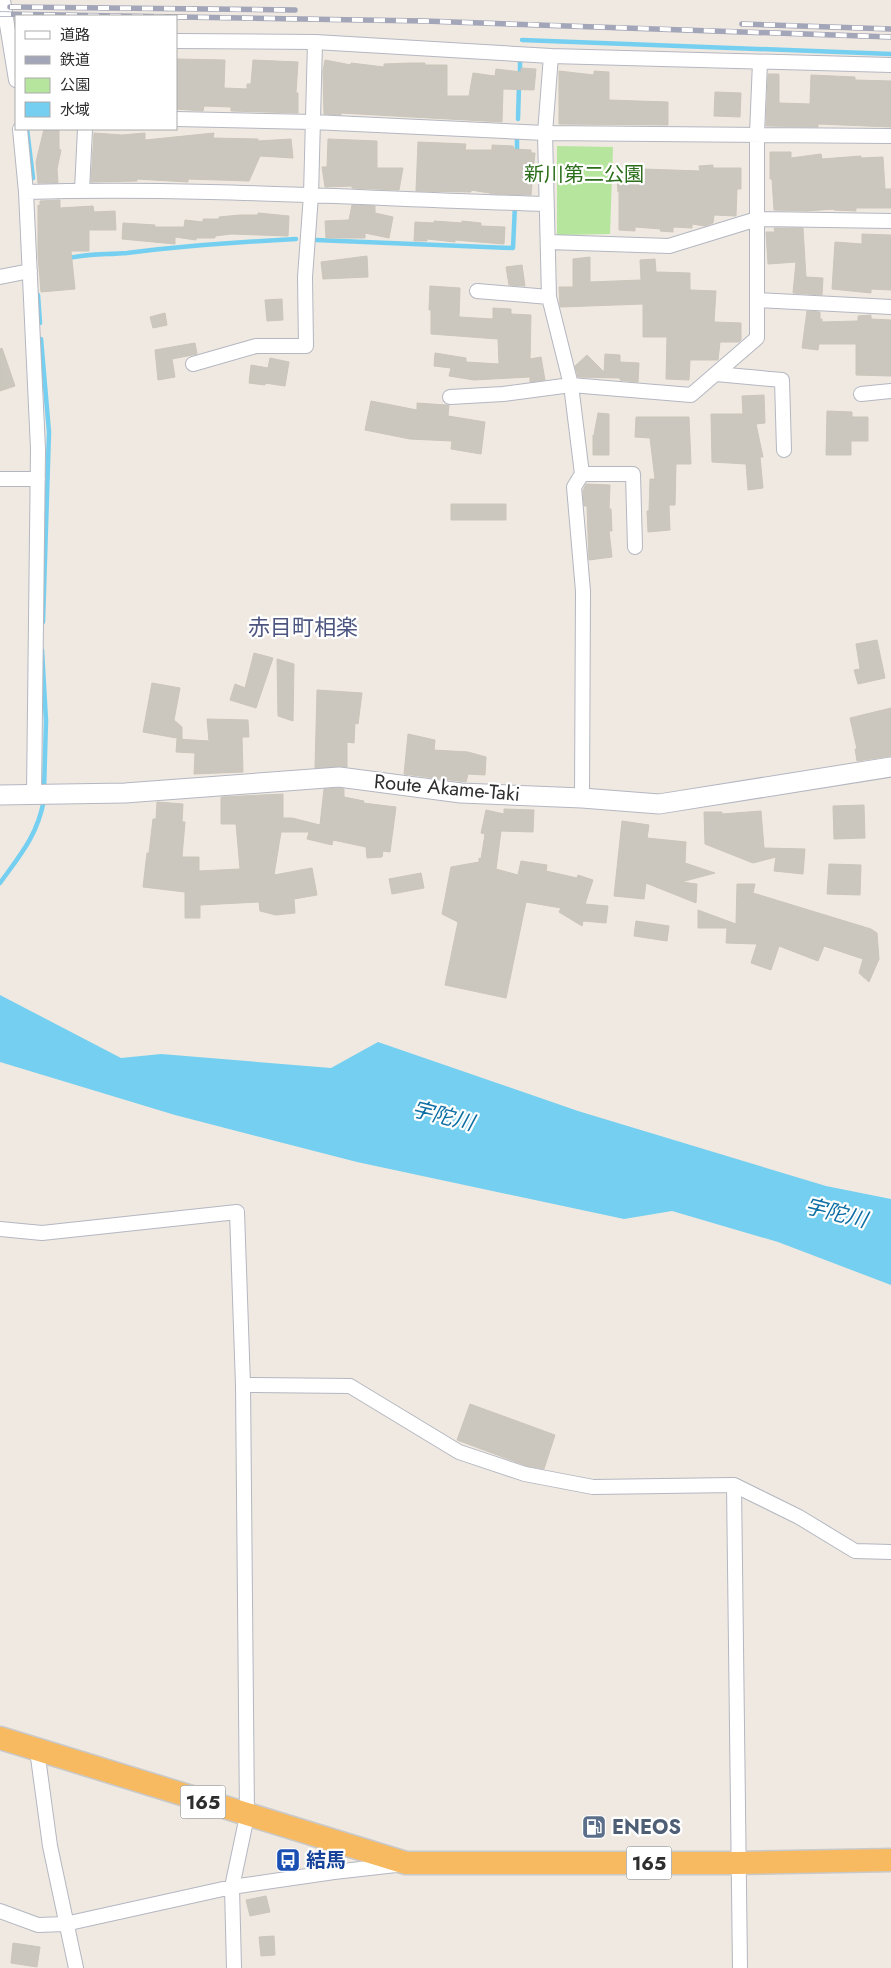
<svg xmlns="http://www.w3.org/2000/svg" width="891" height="1968" font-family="Jost,'Noto Sans JP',sans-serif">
<rect width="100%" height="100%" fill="#efe9e1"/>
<path fill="#b6e59e" d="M557,146l56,1 -3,87 -53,1z"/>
<path fill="#75cff0" d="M0,995l121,63 40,-4 170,14 47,-26 200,69 248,75 65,13v86l-113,-43 -106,-31 -48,8 -267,-57 -182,-47 -175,-53z"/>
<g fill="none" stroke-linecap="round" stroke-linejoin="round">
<path stroke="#75cff0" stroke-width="4.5" d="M522,40l369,14
M520,77v-16
M518,119l1,-34
M27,129l6,49
M517,155v-16
M316,240l197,8 2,-43
M66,259c20,-6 40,-4 61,-6 56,-7 112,-11 169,-14
M38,295l2,28
M41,339l8,93 -6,190
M42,650l4,71 -2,69
M0,883c21,-29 37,-47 44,-83"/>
</g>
<path fill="#cbc7bf" stroke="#cbc5ba" d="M176,59l49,1 -1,28 23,1v-5h4l2,-24 45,2 -2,31h2v20l-67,-2v-4l-27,-1 -1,5 -27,-2z
M325,60l26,5v-2l33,4v-3l27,-1h14v2h22v31h22l4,-23 22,3 1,-7 25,3v-4l15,1 -2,21 -31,-1 -1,33 -161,-9v2l-17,-1 -1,-43z
M559,71l35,4v-4l15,1v28l59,2v23l-109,-1z
M768,74h11v29l31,1 1,-29 44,2v3l36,1v46l-73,-3v3l-52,-1z
M715,92l26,1 -1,24 -26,-1z
M44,129h15v20l2,1 -4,19 1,14h-20l-2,-21z
M94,133l28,2 23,-2v7l69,-7 -1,5 45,1v2l33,-2 2,19 -33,-2 -11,25 -61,-2v3l-51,-3v2l-46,1z
M328,139l49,2v27h26l-4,22 -47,-2v-2l-27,1 -3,-20h5z
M418,142l48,2 -1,6h27v-5l21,1 1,3 17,1v3h4l-4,42 -36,-1 -24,-4v2l-55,-1z
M770,152h21v6l30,-4 1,5 39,-3v2l22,-1 2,32h6v19h-35v3l-22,-1v-1l-27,2 -33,-1 -2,-31h-2z
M713,165v3h28v21h-4l-1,27 -22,-1 -1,8 -8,3 -13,-2v4l-19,-1v5l-13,-1 1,-2 -26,-2v4l-16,-1v-38h-1l-1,-14 25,-1 1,-8 57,2 -1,-5z
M60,200v8l33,-2 1,6 21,-1 1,19h-27v21h-18l4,38 -34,3 -3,-37v-50l2,1v-5z
M352,205l23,1v7l18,4 -4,21 -24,-5v5h-39l-1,-17 24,-1z
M258,213l31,3 -1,20 -57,-2 -16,2v2h-19v2l-21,-3v7l-53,-5 1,-16 32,2v2h29l1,-7 18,2v-3h16v-2l21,-2h18z
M434,221l28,2v-2l19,2v3l24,1 -1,17 -49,-4v2l-28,-3v2h-13l1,-19 19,1z
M774,228h29l3,49 17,1 -1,17 -29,-2 3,-31 -28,2 -2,-32h9z
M862,234l29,1v55l-20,-1v4l-39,-4 3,-47 27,2z
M367,256l1,21 -45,2 -2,-17z
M590,257v25l51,-2 -1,-20 15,-1 1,13 34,1v17l26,1 -2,31 27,1v17l-2,2h-19l-2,18h-28l-1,20 -23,-1 1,-42h-24v-33l-83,3 -1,-20h14v-28z
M522,265l3,21 -16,-1 -3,-18z
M430,286l30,2 -1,29 34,2v-11l18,1v5l20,1 -1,44 11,-2 4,23 -15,2v-5l-56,3 -25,-4 2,-8 -17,-2 1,-13 31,5v4l33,2 -1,-25 -67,-5v-24h-2z
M282,299l1,21 -16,1 -2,-21z
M807,311l13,1v7h2v3l36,-1v-5l13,-1v4l20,1v56l-35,-1v-31h-37l-1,6 -16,-2z
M165,313l2,12 -14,3 -3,-11z
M195,343l2,11 -25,5 3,18 -17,3 -3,-30z
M2,348l13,38 -15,5v-42z
M605,354l15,1v7l19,1 -1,19 -18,-2v-2l-42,-1 -3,-11 12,-11 17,17z
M270,358l19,4 -4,24 -20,-3v2l-16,-2 2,-18 17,3z
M764,395l1,28 -9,1 7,33h-3l3,31 -15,2 -2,-26 -34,-2 -1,-48h32l-1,-18z
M371,401l46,9v-7l29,2h3l-1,11 37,6 -4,32 -30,-5 1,-8 -42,-2 -45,-9z
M827,411l25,1v5h16v24h-17v14h-25z
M598,413l11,1v41h-16v-20h1z
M636,417h53l2,47h-15l-1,41h-6l1,25 -22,2 -1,-21h2l1,-32h5l-5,-41 -15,-1z
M586,484l24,1 -1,24h2l1,22h-3l3,26 -23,3 -2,-54h-3l-1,-15z
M451,504h55v16h-55z
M877,640l8,38 -27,6 -4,-14 6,-1 -4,-25z
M254,653l19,5 -17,50 -26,-8 5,-16 10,4z
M277,659l17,5 -1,57 -15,-5z
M152,683l28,5 -6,32 8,7v12l-39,-7z
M317,690l45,3 -4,31 -3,-1 -1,20 -7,-1v25l-32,1z
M891,708v48l-34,5 -2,-12h2l-7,-31z
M207,719l41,1 1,17h-7l1,35 -49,2 1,-21 -19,-1 1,-13 32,2z
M408,734l27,6 -1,10 34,2 18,5 -1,18 -17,-1 -2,8 -62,-8z
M339,788l5,1v8l20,4 -1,2 33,4 -6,45 -7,-1 -1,6 -15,1 -1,-11 -33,-7 -1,5 -25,-6 2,-7h-28l-7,43 38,-7 5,27 -23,4 1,14 -19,2 -16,-4 -1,-9 -59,3v13h-15v-26l-42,-5 4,-34h2l4,-34h3l1,-17 26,2 -1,18h3l-3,35h17v14l41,-2 -4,-45h-15v-27l62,-3v24h9l28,7 4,-36z
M864,805l1,33 -31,1 -1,-33z
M504,809l30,1 -1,22 -32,-1 -5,38 22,6 3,-14 26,4 -1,6 31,7 1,-3 15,5 -8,24 23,2 -2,17 -23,-2 -1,5 -23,-14 2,-4 -35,-6 -20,96 -61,-13 13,-63 -16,-8 9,-47 28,-5v-4l2,1 4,-25 -4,-1 5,-23 18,4z
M761,811l3,37 41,1 -2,25 -29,-3 2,-14 -23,6 -48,-19 -1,-32h18v2z
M622,821l27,4 -2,13 39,4 -1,21 30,10 -34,9 16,2 -1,19 -50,-20 -2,16 -30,-3z
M829,864l32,1 -1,30 -33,-1z
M421,873l3,15 -32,6 -3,-15z
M737,884h18l-2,9 118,36 6,4 2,26 -10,23 -10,-9 4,-14 -39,-13 -6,15 -39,-15 -8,24 -20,-7 6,-19 -31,-1 1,-15h-29v-18l38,14z
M636,921l33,5 -2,15 -33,-5z
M470,1404l85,31 -11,34 -17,-3 -70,-26z
M266,1896l4,16 -20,4 -4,-16z
M274,1936l1,19 -14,1 -2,-19z
M13,1943l27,4 -3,20 -26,-4z"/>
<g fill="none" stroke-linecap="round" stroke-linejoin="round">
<defs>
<path id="minor" d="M3,0l13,80
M176,41l139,1 236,14 340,9
M551,56l-6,77 4,164 22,88 11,89 -8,13 9,104 -1,207
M176,119l137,3 232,11 346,3
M20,129l6,63 12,257 -4,345
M82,190l3,-61
M26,192c173,-5 347,7 520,12
M548,242l121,4 88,-27 134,2
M0,277l30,-6
M477,291l72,6
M757,300l134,7
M193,364l63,-18h50l-1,-69 6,-82 4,-153
M716,374l66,6 2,70
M861,394l30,-3
M450,397l53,-3 68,-9 120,10 66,-57v-204l3,-72
M582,474h51l2,73
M0,479h38
M0,1229l42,4 195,-21 6,173 4,431 -15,71 2,81
M243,1385l107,1 109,66 66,22 68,13 141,-2 65,32 56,34 36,1
M734,1485l6,483
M37,1750l13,96 26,122
M0,1911l38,14 27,-1 167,-37 102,-15 62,-7"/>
<path id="secondary" d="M0,795l125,-2 214,-16 122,16 121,5 77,6 232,-37"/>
<path id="trunk" d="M0,1738l406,125h332l153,-3"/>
</defs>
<use href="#minor" stroke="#b4b7c1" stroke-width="16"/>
<use href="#secondary" stroke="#b4b7c1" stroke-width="21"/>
<use href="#trunk" stroke="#c9c9c9" stroke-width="25"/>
<use href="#minor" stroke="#fff" stroke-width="14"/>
<use href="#secondary" stroke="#fff" stroke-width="19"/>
<use href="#trunk" stroke="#f8ba60" stroke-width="22"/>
<defs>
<path id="rail" d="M10,7l285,3
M0,14l424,7 467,16
M742,24l149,5"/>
</defs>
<use href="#rail" stroke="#a3a6b8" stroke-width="5.5"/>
<use href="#rail" stroke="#fff" stroke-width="4" stroke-dasharray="11" stroke-linecap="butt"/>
</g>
<defs>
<symbol id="fuel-square" viewBox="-11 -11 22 22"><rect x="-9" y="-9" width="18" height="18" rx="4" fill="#5c6f8a" stroke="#fff"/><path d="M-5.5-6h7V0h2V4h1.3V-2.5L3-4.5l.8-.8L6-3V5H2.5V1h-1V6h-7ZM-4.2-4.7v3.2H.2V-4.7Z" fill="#fff"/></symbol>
<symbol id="bus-square" viewBox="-11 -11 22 22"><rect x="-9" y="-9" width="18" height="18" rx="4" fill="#1a4fb4" stroke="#fff"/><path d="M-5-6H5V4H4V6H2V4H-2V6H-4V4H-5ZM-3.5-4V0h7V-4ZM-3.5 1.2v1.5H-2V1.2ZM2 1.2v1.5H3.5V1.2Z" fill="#fff"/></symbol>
</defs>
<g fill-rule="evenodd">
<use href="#fuel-square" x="580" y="1813" width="28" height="28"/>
<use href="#bus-square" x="274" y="1846" width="28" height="28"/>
</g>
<g text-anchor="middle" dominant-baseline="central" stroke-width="4.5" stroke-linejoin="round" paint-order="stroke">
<g fill="#fff" stroke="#6d6d6d" stroke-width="1">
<rect x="180.5" y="1785.5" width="45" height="33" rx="4"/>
<rect x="626.5" y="1846.5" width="45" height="33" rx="4"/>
</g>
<g font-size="19" font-weight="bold" fill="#2e2e2e">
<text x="203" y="1802">165</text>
<text x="649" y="1863">165</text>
</g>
<g font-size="20" fill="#2c6e1b" stroke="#fff">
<text x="584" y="174">新川第二公園</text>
</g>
<g font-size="20" fill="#2e2e2e" stroke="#fff">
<text transform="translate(447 788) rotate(5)">Route Akame-Taki</text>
</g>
<g font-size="20" font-weight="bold" fill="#4e5e75" stroke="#fff" text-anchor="start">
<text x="612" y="1827">ENEOS</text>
</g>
<g font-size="20" font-weight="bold" fill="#164399" stroke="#fff" text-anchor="start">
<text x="306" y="1860">結馬</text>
</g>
<g font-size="21" font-style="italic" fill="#0d6fa3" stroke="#fff">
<text transform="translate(443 1116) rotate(14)">宇陀川</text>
<text transform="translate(836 1213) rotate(14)">宇陀川</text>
</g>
<g font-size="22" fill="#4d5680" stroke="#fff">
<text x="303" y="627">赤目町相楽</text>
</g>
</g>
<rect x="15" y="15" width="162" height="115" fill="#ffffff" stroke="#ababab"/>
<rect x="25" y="31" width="25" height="8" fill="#ffffff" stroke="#ababab"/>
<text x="60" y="40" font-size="15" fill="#2e2e2e">道路</text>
<rect x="25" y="56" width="25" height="8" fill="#a3a6b8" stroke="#ababab"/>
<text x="60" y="65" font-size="15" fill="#2e2e2e">鉄道</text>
<rect x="25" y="78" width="25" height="15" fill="#b6e59e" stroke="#ababab"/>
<text x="60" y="90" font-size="15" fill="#2e2e2e">公園</text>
<rect x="25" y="102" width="25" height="15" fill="#75cff0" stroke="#ababab"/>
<text x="60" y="115" font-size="15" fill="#2e2e2e">水域</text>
</svg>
